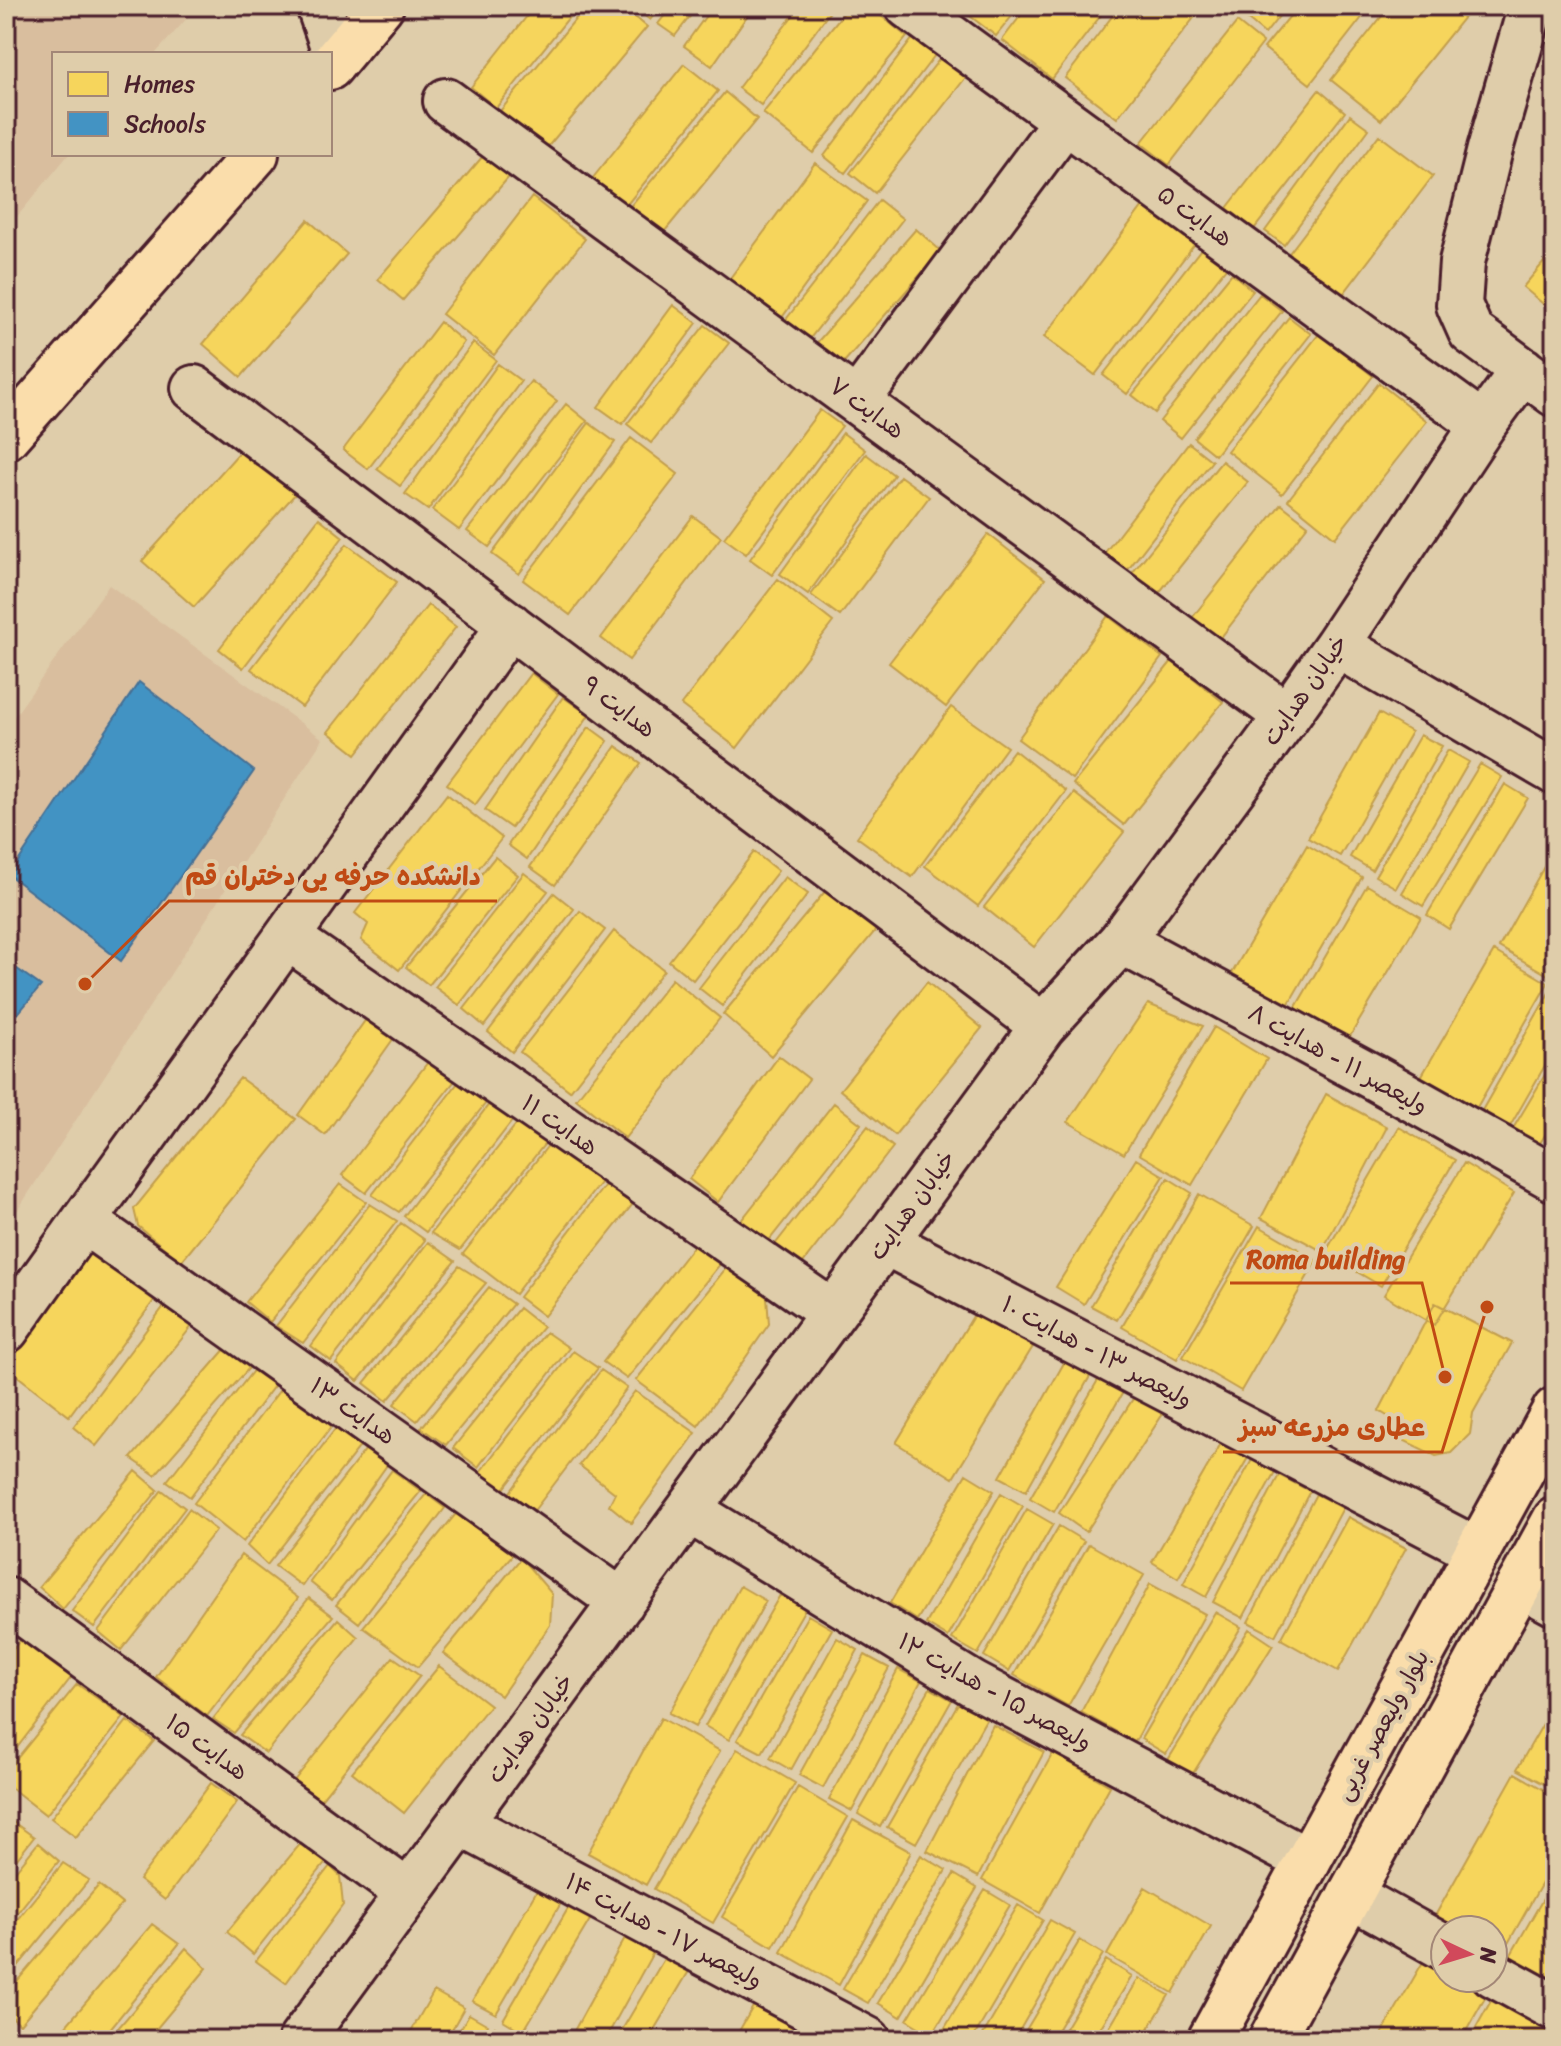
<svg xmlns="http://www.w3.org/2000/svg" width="1561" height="2046" font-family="Sriracha,'Playpen Sans Arabic',sans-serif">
<rect width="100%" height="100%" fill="#dfcdaa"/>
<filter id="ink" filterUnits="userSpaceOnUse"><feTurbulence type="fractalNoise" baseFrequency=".0125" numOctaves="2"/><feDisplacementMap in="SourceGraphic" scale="16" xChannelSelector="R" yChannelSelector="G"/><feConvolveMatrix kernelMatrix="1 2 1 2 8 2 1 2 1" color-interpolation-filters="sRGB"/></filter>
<g filter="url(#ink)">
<path fill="#d9be9e" d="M6,6h192l-43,48h-101v100h15l-63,76z
M109,585l214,154 -317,489v-500z"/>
<path fill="#f6d55c" stroke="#c29e4d" stroke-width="2" d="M535,6h43l-82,102 -25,-21z
M586,6h36l25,21 -101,122 -46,-38z
M632,6h30l-12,14z
M672,6h26l-23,30 -17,-12z
M713,6h41l-42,60 -28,-20z
M800,6h34l-73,99 -23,-17z
M849,6h20l38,31 -94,116 -50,-40z
M957,6h63l-24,30z
M1028,6h80l-56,73 -50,-39z
M1120,6h83l-86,112 -52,-40z
M1250,6h37l-22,28 -23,-19z
M1298,6h73l-61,78 -46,-36z
M1390,6h73l6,5 -88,109 -50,-40z
M1237,22l26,21 -94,122 -28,-22z
M913,38l22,17 -90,118 -21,-17z
M942,56l25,20 -92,117 -25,-20z
M684,64l34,27 -97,121 -33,-28z
M1319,90l26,22 -91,117 -27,-21z
M725,92l32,27 -97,118 -33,-27z
M1350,115l19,14 -85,116 -19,-14z
M1379,135l54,41 -92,121 -54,-41z
M489,149l25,22 -111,129 -25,-21z
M815,163l52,38 -92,126 -53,-38z
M532,197l53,42 -91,116 -52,-41z
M879,200l24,19 -95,122 -24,-19z
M1146,202l51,39 -102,134 -51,-38z
M308,220l39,34 -106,123 -38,-33z
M916,229l25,22 -103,118 -25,-22z
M1201,249l25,19 -99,126 -24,-19z
M1555,249v65l-32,-27z
M1232,273l21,18 -98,122 -23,-18z
M1260,294l22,17 -101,127 -21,-17z
M673,305l24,18 -75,101 -24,-17z
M1289,317l22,17 -96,121 -21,-17z
M440,322l24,20 -96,127 -25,-19z
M705,325l24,18 -78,100 -24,-19z
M1319,334l54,42 -91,118 -55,-43z
M473,343l23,17 -96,126 -23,-17z
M498,364l23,17 -93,129 -23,-16z
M531,381l26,20 -98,129 -27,-20z
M1379,383l48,38 -92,117 -47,-38z
M566,404l21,17 -98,126 -22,-16z
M820,410l22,16 -96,128 -22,-16z
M589,423l26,19 -96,132 -27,-20z
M843,433l22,17 -93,125 -22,-16z
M631,438l47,36 -108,141 -47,-35z
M1189,443l23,18 -89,115 -23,-17z
M245,446l52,46 -103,115 -52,-46z
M866,454l28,21 -86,119 -28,-20z
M1222,461l26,21 -98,122 -26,-21z
M900,476l29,21 -89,119 -29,-21z
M1281,504l27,21 -93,120 -27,-22z
M693,516l28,21 -92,123 -28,-22z
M319,518l24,19 -100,131 -24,-19z
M988,534l57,45 -99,128 -57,-44z
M347,544l50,38 -95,125 -51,-38z
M778,579l55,43 -96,126 -56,-43z
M428,605l28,22 -100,127 -28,-22z
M1108,616l54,41 -90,122 -54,-40z
M1172,661l51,41 -99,123 -51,-41z
M531,673l27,21 -83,111 -28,-21z
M563,697l26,18 -78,113 -26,-18z
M951,707l56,40 -95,130 -55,-40z
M1379,713l32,19 -71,124 -32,-18z
M589,727l19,14 -81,118 -19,-14z
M1420,735l22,11 -70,124 -22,-13z
M616,746l25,17 -86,122 -25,-18z
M1014,750l52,41 -88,115 -53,-40z
M1448,750l21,12 -73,126 -21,-12z
M1480,764l22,13 -79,129 -21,-13z
M1505,784l23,14 -79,131 -22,-14z
M1074,793l50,39 -90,115 -50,-40z
M447,794l55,44 -103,132 -38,-30 7,-16 -13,-11z
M1307,845l55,32 -78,135 -56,-32z
M1555,847v132l-56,-32z
M754,852l24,19 -85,109 -24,-19z
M495,857l23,18 -89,110 -23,-18z
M524,873l24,18 -89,114 -24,-18z
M785,877l23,17 -86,112 -23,-18z
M832,883l49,41 -110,132 -48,-42z
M1367,885l54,32 -75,126 -53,-31z
M554,893l20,16 -90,117 -20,-17z
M580,911l25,19 -93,122 -24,-20z
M614,931l50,39 -94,121 -50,-39z
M1494,951l54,32 -76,133 -55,-32z
M672,979l48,39 -95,120 -49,-39z
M927,982l55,46 -87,107 -55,-45z
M1554,984l1,64 -47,82 -28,-16z
M1148,1004l55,22 -79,128 -56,-32z
M369,1015l27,20 -71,100 -27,-20z
M1214,1027l53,32 -75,126 -53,-31z
M434,1054l27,19 -95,120 -24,-18z
M779,1056l30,23 -91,123 -29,-23z
M1555,1058v61l-18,29 -26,-16z
M464,1075l29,19 -94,118 -27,-17z
M240,1078l56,41 -115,143 -43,-36 -4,-17z
M1326,1094l61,33 -65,124 -61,-33z
M493,1099l23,17 -90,116 -22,-16z
M834,1103l27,21 -98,124 -27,-21z
M518,1122l29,19 -87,109 -29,-17z
M868,1126l25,21 -94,121 -26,-21z
M1399,1127l56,33 -74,126 -56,-33z
M550,1143l53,36 -88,115 -52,-40z
M1136,1159l28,17 -80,128 -28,-17z
M1464,1163l50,30 -80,132 -50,-30z
M1168,1178l24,15 -75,127 -26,-14z
M608,1181l28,19 -92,116 -25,-19z
M340,1184l26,18 -96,120 -24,-20z
M1199,1194l55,32 -77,133 -55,-32z
M370,1204l27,17 -94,122 -27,-17z
M401,1223l24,17 -94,121 -20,-15z
M1259,1226l58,34 -76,131 -58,-34z
M698,1240l27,18 -98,121 -24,-17z
M428,1242l27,19 -97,120 -22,-17z
M87,1250l71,45 -89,121 -63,-49v-18z
M459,1266l27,17 -99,118 -23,-18z
M726,1268l41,29 2,27 -71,102 -62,-46z
M489,1287l24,17 -96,117 -23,-17z
M983,1300l57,35 -87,143 -57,-35z
M168,1301l28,20 -100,125 -23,-19z
M1435,1303l77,40 -39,70 -3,21 -19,19 -15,3 -33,-16 2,-13 -26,-16z
M519,1308l24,19 -97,118 -25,-17z
M546,1332l23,16 -91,119 -25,-19z
M233,1340l24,19 -102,116 -24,-17z
M573,1351l25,17 -95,122 -23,-18z
M1069,1354l25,15 -68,122 -26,-14z
M259,1363l21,15 -90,119 -23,-16z
M601,1370l26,18 -94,124 -25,-17z
M1102,1373l24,14 -72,125 -24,-14z
M286,1382l50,39 -93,121 -49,-39z
M1142,1385l28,18 -84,129 -27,-19z
M635,1391l61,42 -65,90 -22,-18 6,-12 -36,-28z
M339,1424l22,21 -94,120 -20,-19z
M1223,1440l26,16 -71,122 -26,-16z
M366,1449l21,16 -85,121 -27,-20z
M1253,1458l23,12 -70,127 -23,-13z
M392,1470l29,21 -89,109 -22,-18z
M136,1471l22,19 -95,119 -24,-22z
M966,1474l28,17 -77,129 -27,-17z
M1279,1475l31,16 -67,127 -30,-16z
M162,1490l23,18 -91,119 -22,-16z
M1001,1493l22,13 -75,131 -22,-13z
M426,1494l19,14 -86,115 -23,-18z
M1316,1494l27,14 -68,128 -27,-14z
M464,1504l55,43 -101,120 -55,-40z
M189,1509l27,21 -95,120 -23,-19z
M1027,1509l26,15 -75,130 -26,-15z
M1348,1517l58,31 -68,123 -57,-32z
M1059,1526l25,15 -75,130 -25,-15z
M1089,1544l55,31 -76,131 -54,-31z
M241,1555l57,43 -91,118 -51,-39z
M521,1558l31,36 -2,31 -49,71 -58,-43z
M1150,1584l55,30 -70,128 -54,-30z
M740,1586l26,15 -71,126 -26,-14z
M780,1595l25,14 -76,131 -24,-14z
M309,1598l24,18 -99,117 -21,-14z
M1215,1612l26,15 -75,127 -25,-15z
M808,1615l24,14 -70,124 -25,-13z
M338,1619l20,18 -92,116 -26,-18z
M1249,1629l24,16 -81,130 -24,-15z
M837,1638l21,12 -67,120 -21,-12z
M21,1639l52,36 -67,87v-104z
M865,1655l24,13 -66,120 -24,-13z
M393,1657l27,19 -102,127 -25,-21z
M439,1666l51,39 -86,108 -52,-41z
M898,1669l23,12 -69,130 -23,-12z
M77,1684l47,33 -78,98 -40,-31v-12z
M930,1688l22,12 -72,127 -22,-13z
M960,1700l28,16 -72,127 -29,-16z
M1555,1703v87l-38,-21z
M661,1718l59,33 -74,134 -58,-32z
M127,1721l27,20 -78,96 -25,-19z
M993,1725l51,27 -66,125 -51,-26z
M737,1749l58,34 -82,140 -59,-34z
M1053,1753l57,33 -70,127 -58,-33z
M1515,1773l40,23v64l-53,94 -9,-4v-20h-34l-24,-14z
M211,1783l26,19 -72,98 -26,-20z
M798,1787l50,30 -75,130 -51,-30z
M9,1819l25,18 -28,36v-51z
M853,1820l58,32 -72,133 -58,-33z
M38,1843l21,18 -53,66v-44z
M301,1843l26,18 -74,93 -26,-22z
M921,1855l25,15 -78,133 -25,-14z
M63,1863l26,17 -83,101v-48z
M330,1866l10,10 3,29 -57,78 -30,-22z
M954,1874l23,14 -76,129 -23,-14z
M1555,1878v107l-46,-27z
M543,1880l24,13 -71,121 -24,-13z
M99,1885l23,19 -102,120 -14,-12v-18z
M1145,1887l66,39 -38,67 -66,-38z
M985,1890l25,15 -78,130 -25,-15z
M573,1900l21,13 -71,119 -20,-12z
M1018,1905l25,15 -71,120h-24l-8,-4z
M1050,1920l25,14 -61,106h-34z
M152,1924l27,20 -78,96h-47z
M627,1934l28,15 -50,91h-36z
M1080,1940l23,14 -52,86h-31z
M671,1947l24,14 -47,79h-32z
M186,1948l21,20 -60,72h-39z
M1431,1948l14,8v22h38l10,6 -32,56h-83z
M1106,1960l26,16 -39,64h-35z
M1139,1978l30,17 -27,45h-40z
M434,1991l30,17 -18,32h-40z
M1496,1992l56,33 -8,15h-75z
M755,2003l51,29 -5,8h-67z
M469,2014l19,11 -9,15h-25z
M495,2027l21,13h-28z"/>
<path fill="#4393c3" stroke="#457095" stroke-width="2" d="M139,682l115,89 -133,190 -112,-86z
M6,961l35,25 -35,42z"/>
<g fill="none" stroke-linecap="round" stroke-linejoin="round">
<defs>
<path id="minor" d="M319,6l18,52
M908,6l575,419
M1531,6l-41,143 -28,113 -3,43 12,27 84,62
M446,101l841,615
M194,388l849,638
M857,401l208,-280
M1337,645l218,127
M287,937l546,376
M1121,941l254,137 180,101
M84,1221l538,381
M885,1242l593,309
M6,1330l504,-705
M690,1511l283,173 335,177
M1520,1584l35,19
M6,1600l402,293
M460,1823l408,217
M1350,1895l95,53
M1493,1974l62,34
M301,2040l742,-1014 78,-85 166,-225 50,-71 146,-220 40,-55"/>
<path id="major" d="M330,67l51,-61
M6,437l250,-283
M1210,2040l345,-630
M1271,2040l284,-520"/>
</defs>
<use href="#minor" stroke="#4a1f2b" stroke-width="50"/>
<use href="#major" stroke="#4a1f2b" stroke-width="50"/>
<use href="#minor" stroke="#dfcdaa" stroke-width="44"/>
<use href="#major" stroke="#faddab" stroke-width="44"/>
</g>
</g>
<g text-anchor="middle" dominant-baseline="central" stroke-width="8" stroke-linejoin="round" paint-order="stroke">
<g font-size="24" fill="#4a1f2b" stroke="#dfcdaa">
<text transform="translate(1195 216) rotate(36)">هدایت ۵</text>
<text transform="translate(867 408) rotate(36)">هدایت ۷</text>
<text transform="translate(1305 690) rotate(-55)">خیابان هدایت</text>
<text transform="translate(619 707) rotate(37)">هدایت ۹</text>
<text transform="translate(1338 1059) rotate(29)">ولیعصر ۱۱ - هدایت ۸</text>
<text transform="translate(560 1125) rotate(35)">هدایت ۱۱</text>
<text transform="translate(912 1205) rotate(-54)">خیابان هدایت</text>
<text transform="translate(1097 1352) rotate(28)">ولیعصر ۱۳ - هدایت ۱۰</text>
<text transform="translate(353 1411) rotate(35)">هدایت ۱۳</text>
<text transform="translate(995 1692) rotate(29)">ولیعصر ۱۵ - هدایت ۱۲</text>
<text transform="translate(1382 1725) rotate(-61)">بلوار ولیعصر غربی</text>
<text transform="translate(530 1728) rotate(-54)">خیابان هدایت</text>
<text transform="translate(207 1747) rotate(36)">هدایت ۱۵</text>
<text transform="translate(664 1931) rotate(28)">ولیعصر ۱۷ - هدایت ۱۴</text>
</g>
</g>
<path fill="none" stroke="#c04a14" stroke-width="3" d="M85 984L169 901H497M1445 1377L1422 1283H1230M1487 1307L1442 1452H1223"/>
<g fill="#c04a14" stroke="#dfcdaa" stroke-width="3">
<circle cx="85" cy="984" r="8"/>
<circle cx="1445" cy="1377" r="8"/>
<circle cx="1487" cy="1307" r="8"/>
</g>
<g font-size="26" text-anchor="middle" font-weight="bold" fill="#c04a14" stroke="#dfcdaa" stroke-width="8" stroke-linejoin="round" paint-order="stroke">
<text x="333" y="885">دانشکده حرفه یی دختران قم</text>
<text x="1326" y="1268">Roma building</text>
<text x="1332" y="1436">عطاری مزرعه سبز</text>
</g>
<rect width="1561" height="2046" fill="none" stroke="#dfcdaa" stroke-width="32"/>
<rect x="16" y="16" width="1529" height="2014" fill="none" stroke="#4a1f2b" stroke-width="3" filter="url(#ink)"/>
<rect x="52" y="52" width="280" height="104" fill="#dfcdaa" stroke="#a38777" stroke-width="2"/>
<rect x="68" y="72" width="40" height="24" fill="#f6d55c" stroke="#a38777" stroke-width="2"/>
<text x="124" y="92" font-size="24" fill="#4a1f2b">Homes</text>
<rect x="68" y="112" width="40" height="24" fill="#4393c3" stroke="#a38777" stroke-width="2"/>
<text x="124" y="132" font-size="24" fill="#4a1f2b">Schools</text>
<g transform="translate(1469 1954) rotate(94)"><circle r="38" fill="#dfcdaa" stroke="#a38777" stroke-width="2"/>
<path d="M0-6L14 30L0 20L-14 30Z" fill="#d1495b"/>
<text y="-12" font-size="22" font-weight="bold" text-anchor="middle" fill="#4a1f2b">N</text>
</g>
</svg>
